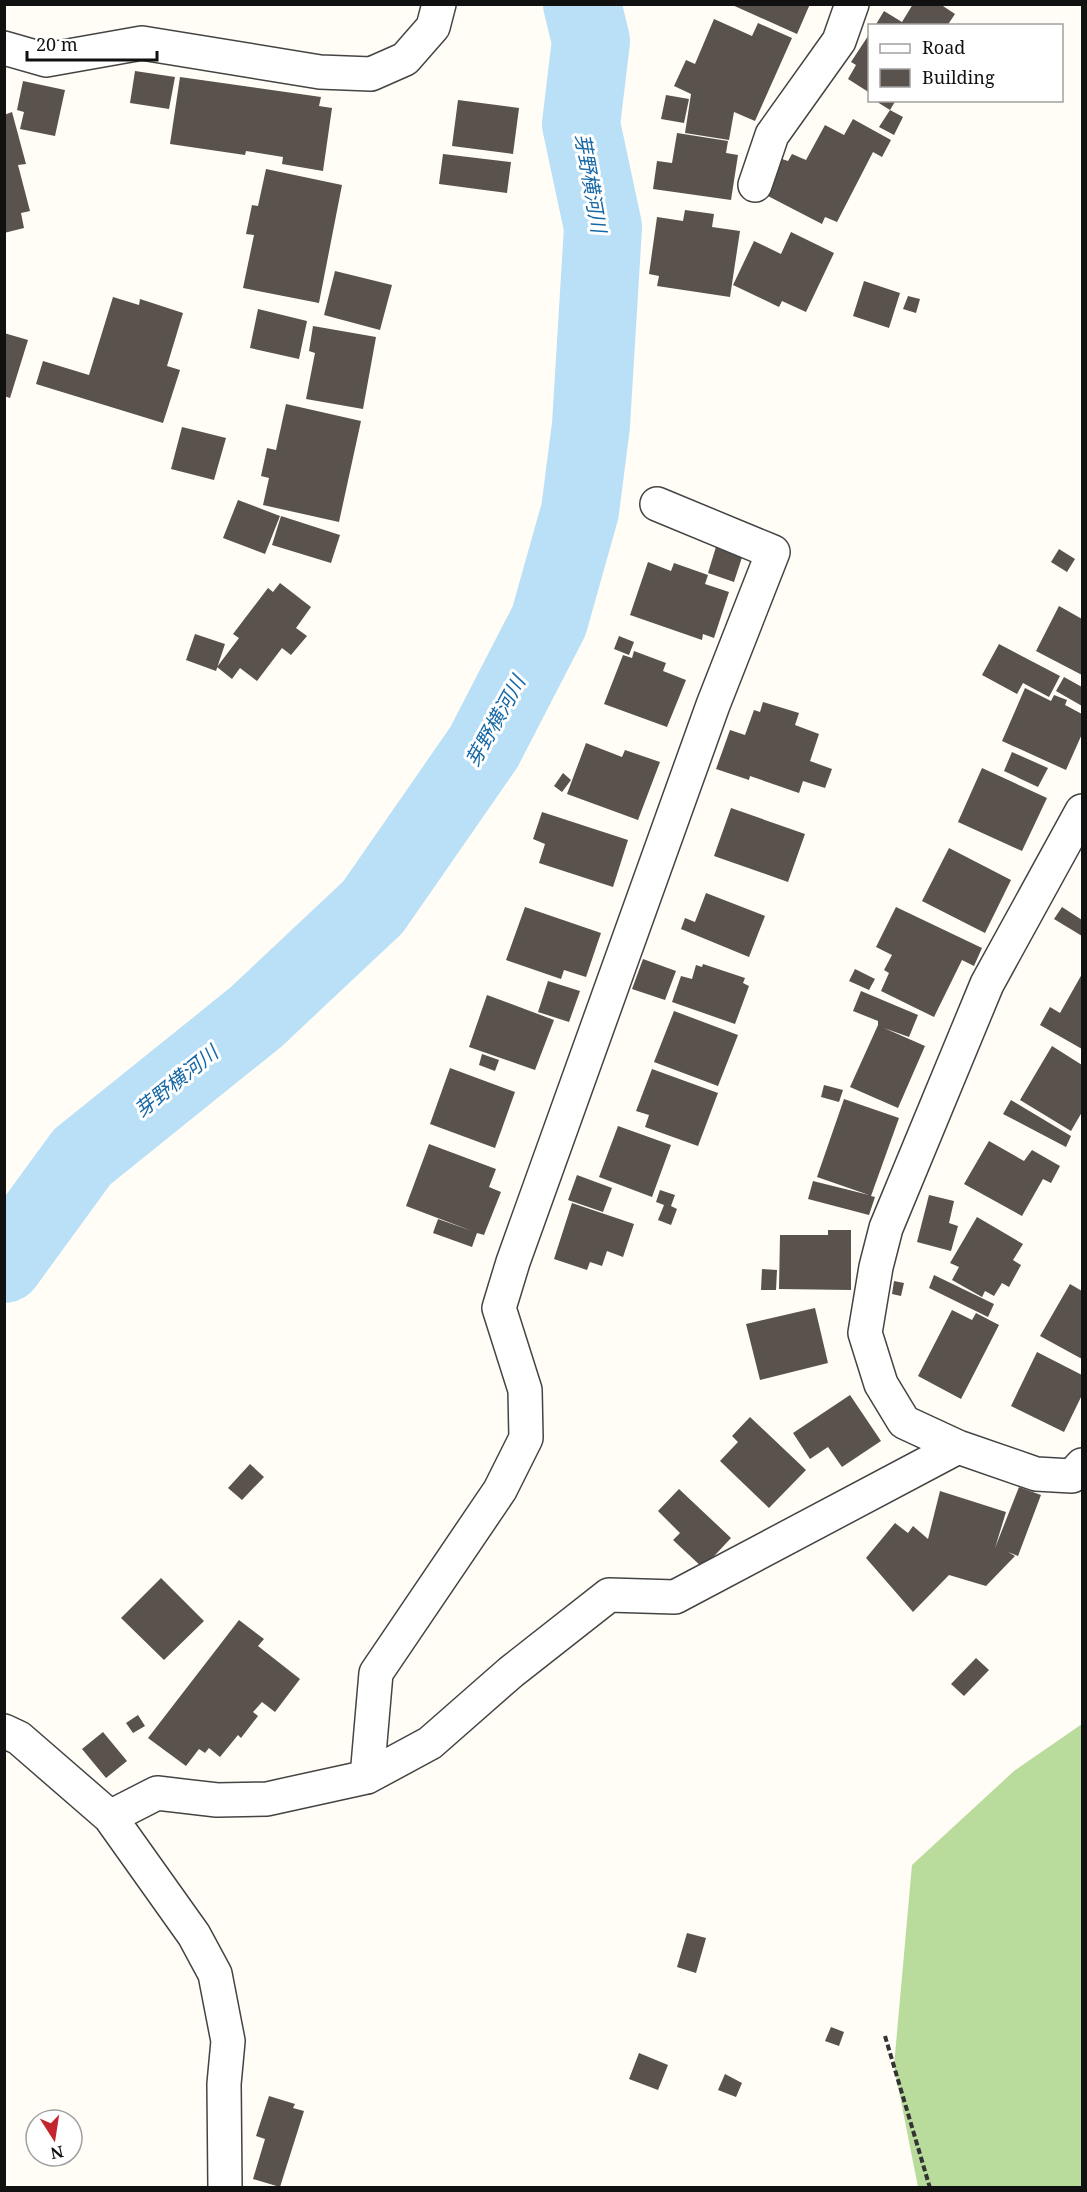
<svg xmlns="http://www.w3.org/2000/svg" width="1087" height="2192" font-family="'Noto Serif','Noto Sans JP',serif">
<rect width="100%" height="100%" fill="#fffdf5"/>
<path fill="#b9dc9c" d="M1082,1724v463h-164l-24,-121 18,-201 102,-94z"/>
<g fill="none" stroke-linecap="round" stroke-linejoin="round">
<path stroke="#b9e0f7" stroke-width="78" d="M4,1264l78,-107 174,-140 117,-110 111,-160 65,-126 31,-110 11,-86 12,-198 -22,-103 10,-83 -9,-37"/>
</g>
<path fill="#5a524d" d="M730,4h80l-13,30z
M913,4h27l15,10 -8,12h-72l9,-15 18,11z
M714,19l38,17 6,-13 34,15 -37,83 -21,-9 -5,28 -44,-7 6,-39 -17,-8 12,-26 9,4z
M870,33v60l-22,-14 8,-14 -5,-3z
M135,71l40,6 -6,32 -39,-6z
M180,77l141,20 -2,9 13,2 -9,63 -41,-7 1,-7 -37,-6 -1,4 -75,-11z
M23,81l42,9 -10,46 -35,-7 4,-17 -7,-2z
M666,95l23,4 -5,24 -23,-4z
M458,100l61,8 -6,46 -61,-8z
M874,100h22l-6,10 13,7 -9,18 -15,-8 11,-17z
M12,112l14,52 -8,1 12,46 -9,2 3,15 -20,5v-118z
M853,119l38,21 -9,17 -9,-5 -36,70 -12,-5 -3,7 -58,-30 18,-35 6,2 4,-7 14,6 19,-35 19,10z
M677,133l51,8 -2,12 12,2 -7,45 -78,-11 4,-28 15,2z
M443,154l68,8 -4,31 -68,-9z
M266,169l76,16 -23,118 -76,-15 11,-53 -8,-1 6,-29 6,1z
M685,210l29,4 -2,13 28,4 -10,66 -73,-11 2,-10 -10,-2 8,-57 26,4z
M791,232l43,21 -28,59 -24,-11 -3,6 -46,-22 21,-44 27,13z
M335,271l57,14 -12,45 -56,-15z
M864,281l36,12 -11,35 -36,-12z
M908,296l12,3 -4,14 -13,-4z
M113,297l26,8 1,-6 43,14 -16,53 13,4 -17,53 -127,-39 7,-23 46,14z
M258,309l49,12 -8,38 -49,-11z
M313,326l63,11 -13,72 -57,-10 9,-46 -6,-2z
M4,333l24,7 -18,58 -6,-2z
M286,404l75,17 -22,101 -76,-17 6,-27 -8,-2 6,-28 9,2z
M182,427l44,11 -12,42 -43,-11z
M238,500l42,16 -15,38 -42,-16z
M281,516l59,19 -9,28 -59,-18z
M719,537l27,8 -12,37 -26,-9z
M1059,549l16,10 -8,13 -16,-10z
M648,562l23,9 3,-8 34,12 -3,9 24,8 -15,46 -11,-4 -1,6 -72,-25z
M280,583l31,24 -15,21 11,8 -16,19 -9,-7 -25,33 -17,-13 -8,11 -15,-12 22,-29 -6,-4 35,-46 5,4z
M1059,606l23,13v56l-46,-24z
M195,634l30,10 -9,27 -30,-11z
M619,636l15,6 -5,13 -15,-6z
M999,644l61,32 -11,21 -26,-14 -6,11 -35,-19z
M634,651l32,12 -3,8 23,9 -19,47 -63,-23 19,-49 9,3z
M1064,677l18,10v19l-26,-15z
M1025,688l26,13 3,-6 13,5 -2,5 17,9v20l-16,36 -64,-29z
M763,702l36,11 -4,12 24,9 -9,27 22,8 -7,19 -22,-7 -4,12 -49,-17 -1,4 -33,-11 14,-39 15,5 9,-25 6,2z
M586,743l36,14 3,-7 35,12 -22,58 -71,-26z
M1012,752l36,16 -10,19 -34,-16z
M982,768l65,30 -25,53 -64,-29z
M563,773l8,7 -9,12 -8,-6z
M731,808l74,26 -17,48 -74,-26z
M542,812l86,28 -15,47 -74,-24 6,-19 -12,-5z
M949,848l62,32 -26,53 -63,-32z
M706,893l59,23 -16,41 -68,-28 4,-11 10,4z
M525,907l76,26 -15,44 -22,-7 -3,9 -55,-19z
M896,907l86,41 -8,18 -12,-6 -28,57 -53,-26 8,-18 -5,-3 8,-15 -16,-8z
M1062,907l20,13v16l-28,-17z
M643,959l33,12 -11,29 -33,-11z
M703,964l42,14 -2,5 6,3 -14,38 -63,-22 9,-26 11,3 4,-14 6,2z
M855,969l20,10 -6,11 -20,-9z
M1082,974v75l-42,-24 10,-18 10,6z
M548,981l32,10 -11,31 -31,-10z
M861,991l57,24 -9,22 -25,-9 41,18 -27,62 -48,-21 28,-62v-4l-25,-10z
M487,995l67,25 -19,50 -66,-23z
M674,1011l64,24 -20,51 -64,-24z
M1052,1046l30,19v47l-11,19 -51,-31z
M482,1054l17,6 -4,11 -16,-6z
M450,1068l65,24 -20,56 -65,-24z
M652,1069l66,24 -20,53 -53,-19 4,-12 -13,-4z
M824,1085l19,5 -4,12 -18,-5z
M844,1099l55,19 -28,78 4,1 -6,18 -61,-16 5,-18 56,14 -52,-18z
M1011,1100l60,36 -5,11 -63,-33z
M618,1126l53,19 -19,52 -53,-20z
M989,1141l35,20 8,-11 28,16 -9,17 -8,-4 -21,37 -58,-32z
M429,1144l67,25 -7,18 12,5 -17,43 -7,-2 -5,14 -39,-14 5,-14 34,12 -66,-25z
M577,1175l35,13 -9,24 -35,-12z
M660,1190l15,5 -4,11 6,3 -6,16 -13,-5 6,-15 -8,-3z
M929,1195l25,6 -5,22 9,3 -7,25 -34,-9z
M572,1203l62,21 -11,33 -16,-6 -5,15 -12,-4 -3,8 -33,-11z
M977,1217l46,27 -10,16 8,5 -12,22 -7,-4 -8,13 -9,-5 -3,6 -30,-17 7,-13 -9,-4z
M828,1230h23v60l-72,-1 1,-54h48z
M762,1269l15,1 -1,20h-15z
M934,1275l60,29 -6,13 -59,-29z
M894,1281l10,2 -3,13 -9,-2z
M1070,1284l12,7v68l-42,-23z
M815,1308l13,55 -68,17 -14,-56z
M952,1310l20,10 4,-7 23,12 -38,74 -43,-23z
M1037,1352l45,23v20l-18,37 -53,-26z
M850,1395l31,46 -39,26 -14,-20 -18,12 -17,-26z
M750,1417l56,53 -37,38 -49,-47 18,-19 -6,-6z
M250,1464l14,13 -22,23 -14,-12z
M1019,1487l22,8 -23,61 -10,-4 7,4 -29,30 -37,-11 -36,37 -47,-54 29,-35 13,10 5,-7 15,13 12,-48 66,21 -11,36z
M679,1489l52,49 -28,30 -30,-28 7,-7 -22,-22z
M161,1578l43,43 -40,39 -43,-42z
M239,1620l25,19 -6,7 42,33 -25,33 -13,-10 -9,10 5,4 -17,22 -3,-3 -18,22 -11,-9 -4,5 -6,-4 -13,17 -38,-28z
M976,1658l13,12 -25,26 -13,-12z
M138,1715l7,11 -12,7 -7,-10z
M103,1732l24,29 -21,17 -24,-29z
M687,1933l19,5 -10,35 -19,-6z
M831,2027l13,5 -5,14 -14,-5z
M639,2053l29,12 -10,25 -29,-11z
M725,2074l17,9 -6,14 -18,-7z
M269,2096l26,8 -2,4 11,3 -24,76 -27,-8 12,-40 -9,-3z"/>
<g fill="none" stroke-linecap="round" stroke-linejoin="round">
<defs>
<path id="minor" d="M4,48l42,12 96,-17 178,29 51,2 34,-15 28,-32 6,-23
M755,185l17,-50 67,-94 13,-37
M1082,811l-95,173 -101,244 -10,39 -11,66 16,51 23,38 54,25 78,27 36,2 10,-11
M4,1731l15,7 91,79 84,118 21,39 13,67 -4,43 1,104
M367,1777l9,-104 124,-183 26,-52 -1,-48 -26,-82 14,-46 200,-557 60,-153 -116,-48
M110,1817l47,-24 60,7 50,-1 100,-22 63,-34 81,-71 98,-77 66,2 283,-150"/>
</defs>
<use href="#minor" stroke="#444" stroke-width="36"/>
<path stroke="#333" stroke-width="4" stroke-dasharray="6 3" stroke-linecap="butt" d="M885,2036l45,152"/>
<use href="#minor" stroke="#fff" stroke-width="33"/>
</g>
<g text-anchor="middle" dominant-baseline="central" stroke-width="6" stroke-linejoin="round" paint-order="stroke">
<g font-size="20" font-style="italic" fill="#1768a6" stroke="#fff">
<text transform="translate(591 183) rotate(80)">芽野横河川</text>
<text transform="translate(495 721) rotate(-61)">芽野横河川</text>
<text transform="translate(176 1081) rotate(-39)">芽野横河川</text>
</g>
</g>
<rect width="1087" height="2192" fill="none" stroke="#111111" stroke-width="12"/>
<rect x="868" y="24" width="195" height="78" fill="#ffffff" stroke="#a0a0a0" stroke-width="1.5"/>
<rect x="880" y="44" width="30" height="9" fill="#ffffff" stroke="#a0a0a0" stroke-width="1.5"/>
<text x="922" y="54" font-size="18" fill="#111111">Road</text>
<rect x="880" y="69" width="30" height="18" fill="#5a524d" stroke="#a0a0a0" stroke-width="1.5"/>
<text x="922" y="84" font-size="18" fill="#111111">Building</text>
<g transform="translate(54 2138) rotate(168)"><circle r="28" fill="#ffffff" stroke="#a0a0a0" stroke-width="1.5"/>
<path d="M0-4.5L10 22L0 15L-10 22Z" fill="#c4262e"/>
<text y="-9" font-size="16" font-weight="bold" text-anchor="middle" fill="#111111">N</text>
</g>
<path d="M27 51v9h130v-9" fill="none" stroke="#111111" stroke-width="3"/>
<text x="36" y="51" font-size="18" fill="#111111" stroke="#ffffff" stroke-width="4.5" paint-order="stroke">20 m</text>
</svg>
